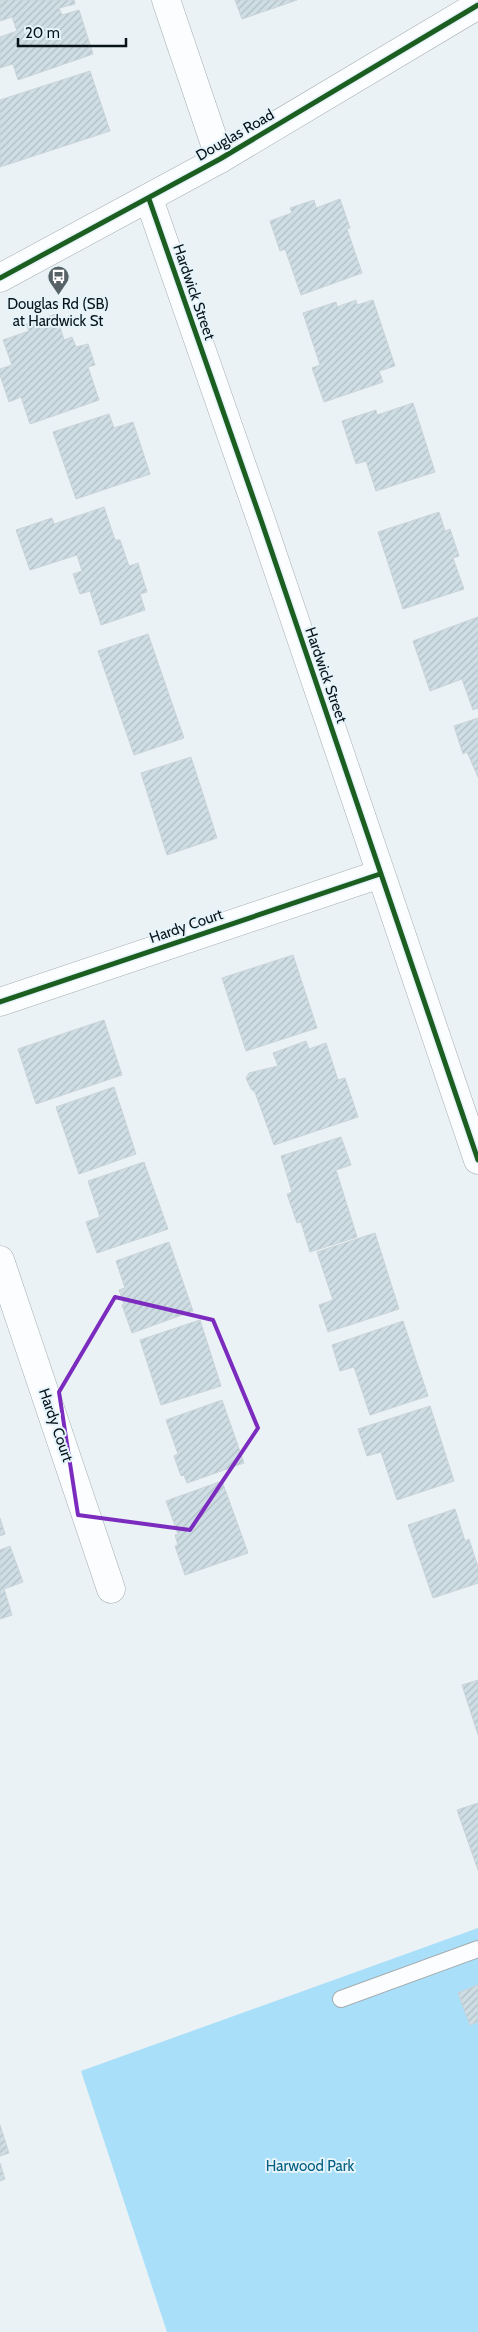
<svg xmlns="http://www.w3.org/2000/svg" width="478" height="2332" font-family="Cabin,sans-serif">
<defs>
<pattern id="building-hatch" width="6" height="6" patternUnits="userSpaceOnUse" patternTransform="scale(1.25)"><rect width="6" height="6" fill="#cfdee5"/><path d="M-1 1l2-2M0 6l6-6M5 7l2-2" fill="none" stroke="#b0bec4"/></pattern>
</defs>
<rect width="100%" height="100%" fill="#eaf2f5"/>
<path fill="#aadff9" d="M478,1928v404h-311l-86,-261z"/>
<path fill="url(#building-hatch)" stroke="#cad3d8" d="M0,0h74l1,4 -16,4 3,7 17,-5 14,44 -75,26 -5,-16 -13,4v-31l17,-6 -5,-14 -12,4z
M235,0h62l-55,19z
M90,71l20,60 -110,36v-67z
M340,199l10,29 -3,1 15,44 -61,22 -16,-46 -5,2 -10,-30 22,-8 -2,-5 24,-8 2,8z
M356,300l1,5 16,-5 22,66 -16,5 4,11 -59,20 -12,-34 8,-3 -17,-52 33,-11 1,5z
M56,314l8,26 8,-3 4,10 12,-3 7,21 -7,2 11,33 -69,24 -9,-27 -12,5 -9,-27v-6l12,-4 -9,-25 26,-9 -3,-7z
M413,403l22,69 -59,19 -10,-30 -10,3 -14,-43 34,-11 1,5z
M109,414l5,14 19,-6 17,52 -74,25 -23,-67z
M104,507l11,33h5l9,26 9,-3 9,29 -7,2 5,16 -44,15 -11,-34 -10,3 -7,-20 9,-3 -5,-16 -47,15 -14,-40 36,-12 2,6z
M439,512l6,19 5,-2 9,27 -6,2 11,31 -61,20 -25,-77z
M478,617v91l-5,2 -11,-31 -32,12 -17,-50z
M148,634l36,104 -50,17 -36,-104z
M478,718v59l-11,-25 -4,2 -9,-28z
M191,757l26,81 -50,17 -26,-82z
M293,955l24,73 -71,23 -24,-73z
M104,1020l18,55 -86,29 -18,-55z
M306,1041l3,8 17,-6 12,37 7,-2 13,39 -84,28 -19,-53 -4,-3 -5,-11 3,-5 29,-7 -5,-13z
M114,1087l22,67 -57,20 -23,-67z
M341,1137l10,28 -15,5 21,67 -47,15 -9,-30 -4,1 -10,-29 5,-2 -11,-36z
M144,1162l24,67 -71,24 -11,-31 14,-5 -12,-36z
M375,1233l24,76 -71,23 -9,-27 14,-5 -16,-48z
M169,1242l24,69 -61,22 -10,-28 2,-1 -5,-14 6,-2 -9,-27z
M200,1320l21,66 -60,19 -21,-65z
M403,1321l25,75 -58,19 -16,-48 -14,4 -8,-26z
M222,1400l22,63 -57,20 -3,-8 -3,1 -7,-20 4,-2 -12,-34z
M430,1406l24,75 -57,19 -16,-48 -14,4 -9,-27z
M222,1481l26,72 -63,22 -10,-29 3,-1 -3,-10 3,-1 -12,-33z
M455,1509l10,32 4,-2 9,28v16l-45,15 -25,-73z
M0,1518l5,16 -5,2z
M10,1546l13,36 -19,7 8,26 -12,4v-69z
M478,1680v55l-16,-50z
M478,1803v67l-21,-60z
M478,1985v37l-8,3 -12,-32z
M0,2125l9,28 -9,3z
M0,2163l5,16 -5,2z"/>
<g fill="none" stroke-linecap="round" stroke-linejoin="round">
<defs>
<path id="lane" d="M341,1999l137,-50"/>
<path id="street" d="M166,0l54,159
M149,199l113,324 216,637
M0,1002l380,-128
M0,1260l111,329"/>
<path id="secondary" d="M0,278l220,-119 258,-154"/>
</defs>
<use href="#lane" stroke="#a4aeb2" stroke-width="18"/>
<use href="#street" stroke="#a4aeb2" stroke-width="29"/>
<use href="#secondary" stroke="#a4aeb2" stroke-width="29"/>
<use href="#lane" stroke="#fcfdfe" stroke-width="16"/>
<use href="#street" stroke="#fcfdfe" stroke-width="28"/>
<use href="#secondary" stroke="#fcfdfe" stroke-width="28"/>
<defs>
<path id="cycleway" d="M149,199l113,324 216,637
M0,278l220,-119 258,-154
M0,1002l380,-128"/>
</defs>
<use href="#cycleway" stroke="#e5f3fa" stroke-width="8"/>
<use href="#cycleway" stroke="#1b5e20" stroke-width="5"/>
</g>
<path fill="none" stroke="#7b2cbf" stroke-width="4" stroke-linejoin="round" d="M115,1297l98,23 45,108 -68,102 -112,-15 -19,-123z"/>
<defs>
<symbol id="bus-pin" viewBox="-11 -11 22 30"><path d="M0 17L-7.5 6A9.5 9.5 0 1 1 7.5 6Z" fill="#576267" stroke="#e5f3fa"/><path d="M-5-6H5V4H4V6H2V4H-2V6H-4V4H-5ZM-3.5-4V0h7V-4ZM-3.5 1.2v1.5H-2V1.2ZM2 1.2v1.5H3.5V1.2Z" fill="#fff"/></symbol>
</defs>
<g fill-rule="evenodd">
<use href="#bus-pin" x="46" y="264" width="25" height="34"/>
</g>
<g text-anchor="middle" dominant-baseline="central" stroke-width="4" stroke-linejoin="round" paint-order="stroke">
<g font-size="15" fill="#08141a" stroke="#e5f3fa">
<text transform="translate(235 135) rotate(-30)">Douglas Road</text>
<text transform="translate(194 292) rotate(71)">Hardwick Street</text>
<text transform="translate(326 675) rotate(71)">Hardwick Street</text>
<text transform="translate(186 926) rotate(-19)">Hardy Court</text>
<text transform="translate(56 1425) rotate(71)">Hardy Court</text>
</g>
<g font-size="15" fill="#08141a" stroke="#e5f3fa">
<text x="58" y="304">Douglas Rd (SB)<tspan x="58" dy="17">at Hardwick St</tspan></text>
</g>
<g font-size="15" fill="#015f81" stroke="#e5f3fa">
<text x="310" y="2166">Harwood Park</text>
</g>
</g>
<path d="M18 38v8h108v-8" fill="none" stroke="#08141a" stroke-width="2.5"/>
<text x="25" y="38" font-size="15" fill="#08141a" stroke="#e5f3fa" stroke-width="4" paint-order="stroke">20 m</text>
</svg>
